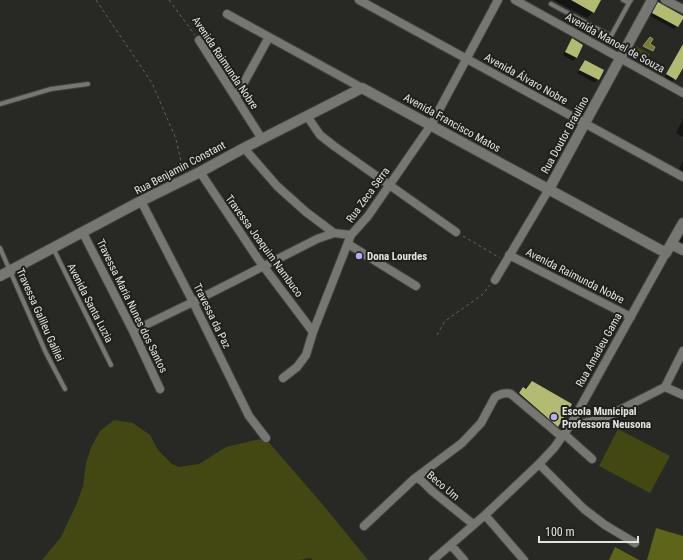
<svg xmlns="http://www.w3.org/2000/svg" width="683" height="560" font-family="'Roboto Condensed',sans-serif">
<rect width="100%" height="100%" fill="#282925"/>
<path fill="#434711" d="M634,45l16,9 -5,9 -16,-9z
M114,420l19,3 17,12 8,15 14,14 7,3 20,-3 27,-17 39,-9 59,68 44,54h-55l-3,-2 -10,2h-258l19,-23 16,-34 6,-17 3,-23 5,-16 9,-16z
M618,429l52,27 -20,37 -51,-27z"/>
<path fill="#5f641b" d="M656,528l27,8v24h-36z
M615,547l24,13h-30z"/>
<path fill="#767c35" stroke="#969b68" d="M650,37l3,2 -3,5 5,3 -2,4 -10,-5z"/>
<path fill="#0007" d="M553,0h47l-7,12 -6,6z
M658,3l25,14 -9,12 -24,-13z
M572,40l10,5 -6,13 -3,3 -10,-6z
M680,51l3,2v13l-11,16 -8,-4z
M586,61l17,9 -8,13 -18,-10z
M683,119v18l-7,-4z
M683,161v13l-5,-3z
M683,234v12l-5,-3z
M532,382l26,44 -7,6 -34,-38z"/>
<path fill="#b3bb73" d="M571,0h30l-7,13z
M658,2l25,14v3l-5,8 -26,-14z
M572,38l11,7 -6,13 -12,-6z
M683,44v24l-7,12 -10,-6z
M585,60l19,10 -5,10 -20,-10z
M532,381l40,23 -14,23 -39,-34 4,-6 3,2z"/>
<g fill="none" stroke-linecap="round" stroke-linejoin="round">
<defs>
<path id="service" d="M623,0l6,3 2,-3
M551,4l60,32 18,-33
M0,104l51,-15 37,-5
M0,248l46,105 19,36
M53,248l58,117"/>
<path id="minor" d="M359,0l324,177
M515,0l168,93
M665,0l18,9
M227,14l135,74
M199,40l63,99
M236,97l33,-60
M307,116l13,19 14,11 122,86
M244,148l33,38 29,26 28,21
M200,172l58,87 55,73
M141,201l52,101 56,114 17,22
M83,233l50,98 27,58
M348,244l68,42
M509,255l122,62
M495,280l54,-91
M133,331l60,-29 124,-63 17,-6 17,2 17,-19 63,-91 67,-125
M283,378l14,-11 9,-12 7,-23 38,-97
M665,387l18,-36
M665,387l18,8
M571,424l13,-1 18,-4 63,-32
M564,434l28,25
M539,464l45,45 21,16 30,18
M414,479l3,-1 5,3 10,10 41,33
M485,515l39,45
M364,526l50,-47 48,-36 19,-20 14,-26c6,-3 10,-5 16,-3l51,43
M451,545l13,15
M433,560l52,-45 54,-51 15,-16 17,-24 95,-171"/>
<path id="tertiary" d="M549,189l103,-189
M671,244l12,6
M0,276l141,-75 59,-29 44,-24 118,-60 304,165 17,-30"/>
</defs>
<use href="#service" stroke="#434340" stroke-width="6"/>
<use href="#minor" stroke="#434340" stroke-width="10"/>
<use href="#tertiary" stroke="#434340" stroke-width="12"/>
<path stroke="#646562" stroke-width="1" stroke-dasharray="3 3" stroke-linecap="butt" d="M96,0l56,83 24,56 7,32
M169,0l26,35
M463,236l37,22
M437,335l8,-14 37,-26 8,-10"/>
<use href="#service" stroke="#767773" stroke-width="4"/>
<use href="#minor" stroke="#767773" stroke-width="8"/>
<use href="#tertiary" stroke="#767773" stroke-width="10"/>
</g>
<g fill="#bbaaf6" stroke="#1f1f1c" stroke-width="1.5">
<circle cx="359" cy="256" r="4"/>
<circle cx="554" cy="417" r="4"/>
</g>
<g text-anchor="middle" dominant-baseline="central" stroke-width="4" stroke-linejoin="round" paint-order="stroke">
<g font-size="11" fill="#e2e3e0" stroke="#1f1f1c">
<text transform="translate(615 43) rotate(29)">Avenida Manoel de Souza</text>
<text transform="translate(225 63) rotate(56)">Avenida Raimunda Nobre</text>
<text transform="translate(526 79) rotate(29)">Avenida Álvaro Nobre</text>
<text transform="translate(452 123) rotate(29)">Avenida Francisco Matos</text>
<text transform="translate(565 135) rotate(-61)">Rua Doutor Braulino</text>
<text transform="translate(180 168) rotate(-28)">Rua Benjamin Constant</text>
<text transform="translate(368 195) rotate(-54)">Rua Zeca Serra</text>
<text transform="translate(264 246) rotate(54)">Travessa Joaquim Nambuco</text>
<text transform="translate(575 276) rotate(27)">Avenida Raimunda Nobre</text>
<text transform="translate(90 303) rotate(63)">Avenida Santa Luzia</text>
<text transform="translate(132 306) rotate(64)">Travessa Maria Nunes dos Santos</text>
<text transform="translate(40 315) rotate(66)">Travessa Galileu Galilei</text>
<text transform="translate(212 316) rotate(64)">Travessa da Paz</text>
<text transform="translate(599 350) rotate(-61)">Rua Amadeu Gama</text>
<text transform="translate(443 486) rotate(40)">Beco Um</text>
</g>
<g font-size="11" font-weight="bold" fill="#e2e3e0" stroke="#1f1f1c" text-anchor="start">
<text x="367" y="256">Dona Lourdes</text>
<text x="562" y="411">Escola Municipal<tspan x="562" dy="13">Professora Neusona</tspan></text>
</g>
</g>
<path d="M539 536v6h99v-6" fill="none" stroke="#e2e3e0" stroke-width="2"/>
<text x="545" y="536" font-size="12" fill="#e2e3e0" stroke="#1f1f1c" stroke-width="3" paint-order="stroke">100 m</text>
</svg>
